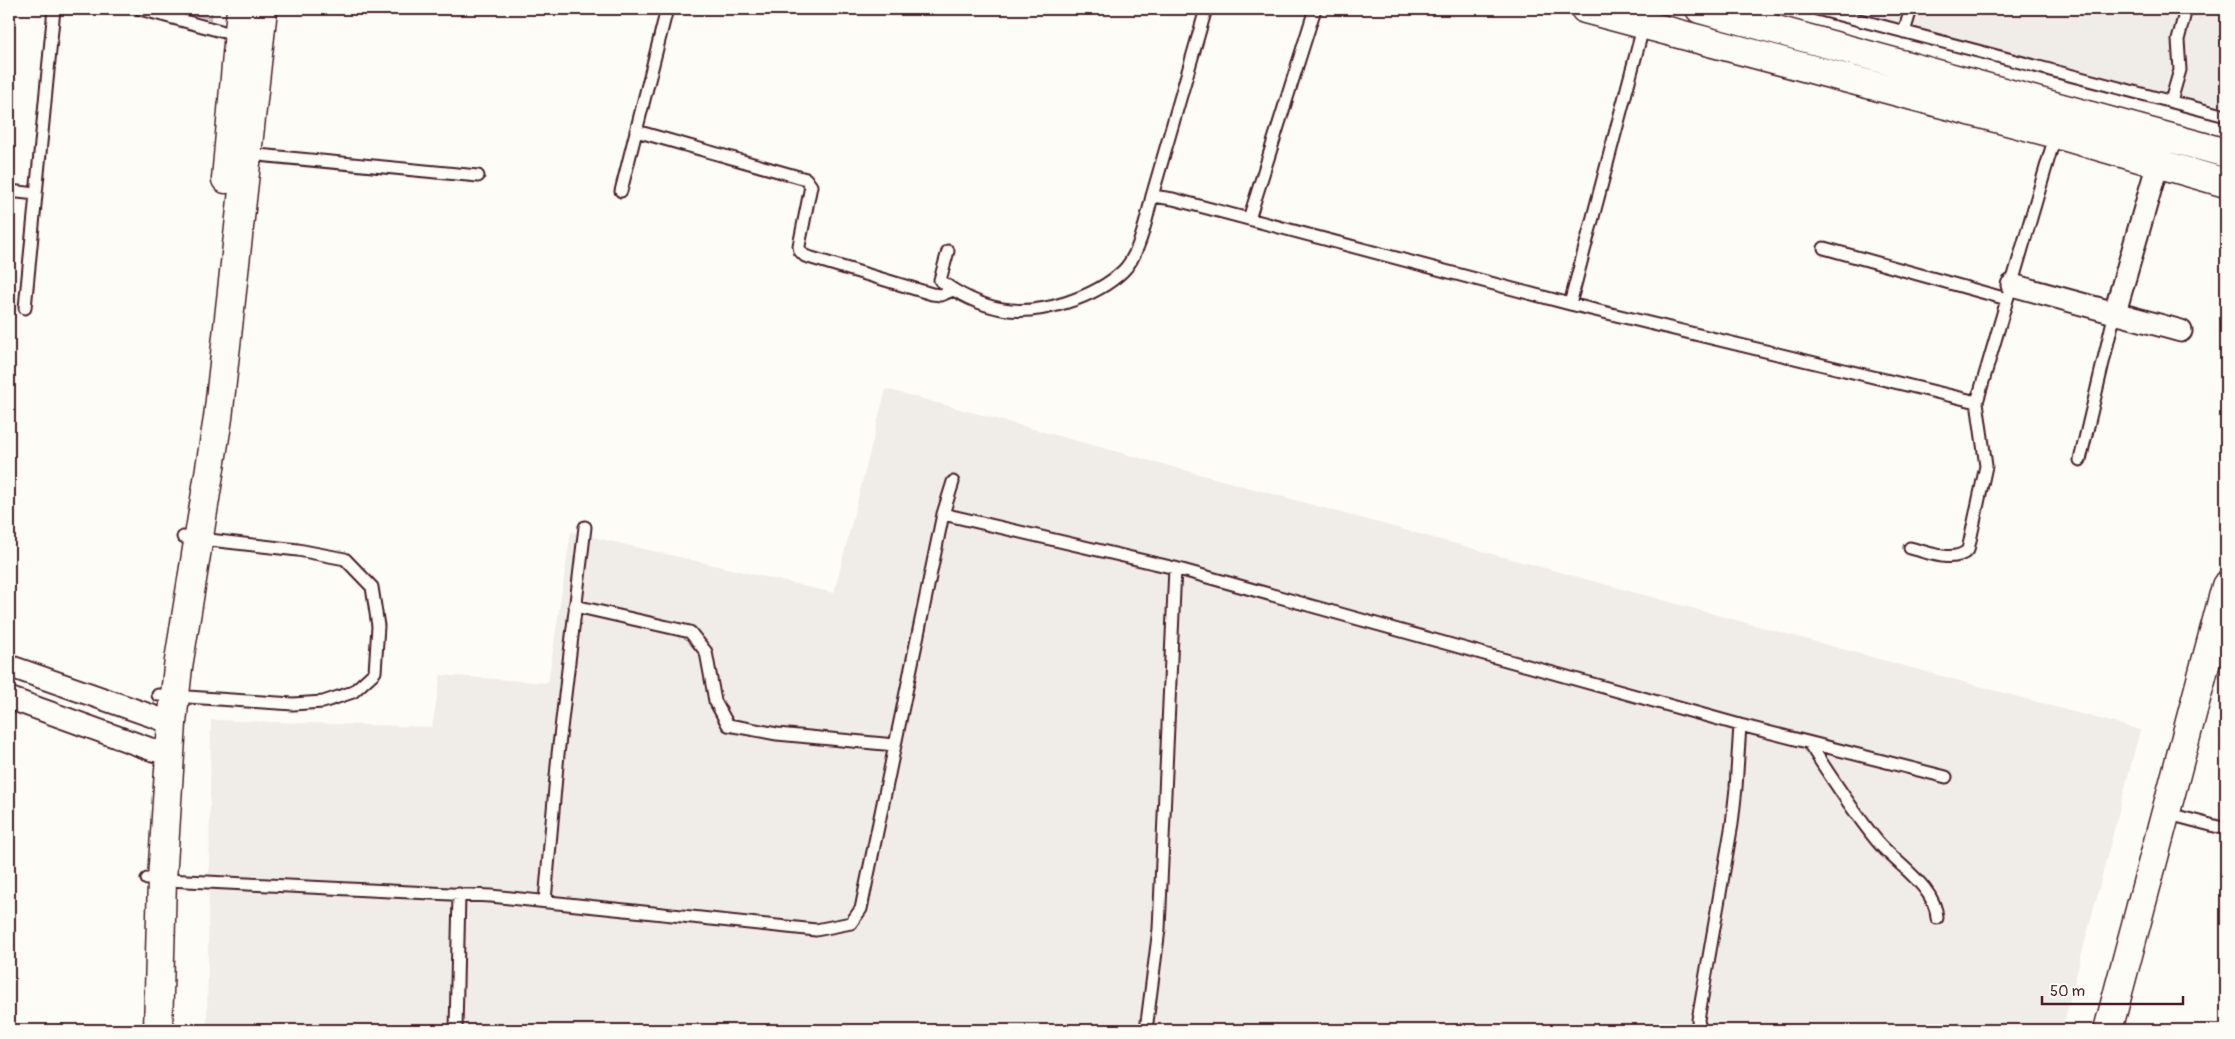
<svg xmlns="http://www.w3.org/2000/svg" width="2235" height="1039" font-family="Pangolin,sans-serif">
<rect width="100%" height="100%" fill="#fdfcf7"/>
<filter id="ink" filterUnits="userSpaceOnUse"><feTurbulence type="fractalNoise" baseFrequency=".02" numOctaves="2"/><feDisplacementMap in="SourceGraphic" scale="10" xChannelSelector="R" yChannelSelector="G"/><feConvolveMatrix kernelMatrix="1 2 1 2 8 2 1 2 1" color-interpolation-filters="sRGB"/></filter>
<g filter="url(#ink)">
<path fill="#f0ece8" d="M1834,9h392v101z
M886,389l1254,341 -78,300h-1855l4,-310 221,7 9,-52 107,8 23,-151 263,61z"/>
<path fill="#e3dcda" stroke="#967e82" d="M178,9h34l-1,10z"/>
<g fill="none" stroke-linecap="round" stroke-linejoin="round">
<defs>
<path id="service" d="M140,9l99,27
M1817,9l409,107
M1904,32l7,-23
M2171,101l9,-31 -2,-30 8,-31
M636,131l170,48 5,7 -12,60 1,5 5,5 127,38 9,1 12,-5
M247,154l231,22
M9,191l27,3
M621,191l46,-182
M1152,196l54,-187
M1249,219l66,-210
M1824,248l183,51
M948,251l-8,29c17,14 40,25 62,29 38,7 94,-12 121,-38 16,-15 24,-54 29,-75l21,3 397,105 407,98
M1570,304l78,-295
M25,308l29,-299
M2080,460l35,-148
M943,514l232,54 565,157 206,52
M1910,548c18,4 43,16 58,2l18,-84 -9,-64 79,-269
M575,606l115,26 16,20 9,49 13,24 49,9 118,11
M158,695l135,9 30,-2 30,-10 22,-20 3,-46 -6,-39 -27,-28 -47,-9 -115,-13
M1809,743c21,33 43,67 68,98 18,22 59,46 60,77
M2165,813l61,16
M147,879l344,17 325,34 35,-7 10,-14 82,-395 10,-32
M545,901l13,-147 27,-227
M456,1030l3,-136
M1146,1030l13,-101 16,-361
M1700,1030l-2,-10 34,-196 4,-36 4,-63"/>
<path id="minor" d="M2012,285l169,46
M2115,312l47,-163
M9,666l163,57
M9,698l144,52 17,4"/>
<path id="tertiary" d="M1585,9l471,125 170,49
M1700,9l526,144
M2108,1030l118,-444"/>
<path id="secondary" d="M226,179l15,-170
M158,1030l4,-150 10,-157 6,-56 40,-249 45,-409"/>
</defs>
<use href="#service" stroke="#4a1f2b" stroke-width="15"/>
<use href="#minor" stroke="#4a1f2b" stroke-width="25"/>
<use href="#tertiary" stroke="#4a1f2b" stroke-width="31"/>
<use href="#secondary" stroke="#4a1f2b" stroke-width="31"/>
<use href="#service" stroke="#fdfcf7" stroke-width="11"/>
<use href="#minor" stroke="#fdfcf7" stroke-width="21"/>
<use href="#tertiary" stroke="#fdfcf7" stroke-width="28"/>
<use href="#secondary" stroke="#fdfcf7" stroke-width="28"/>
</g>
</g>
<rect width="2235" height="1039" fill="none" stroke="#fdfcf7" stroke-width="30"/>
<rect x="15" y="15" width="2205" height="1009" fill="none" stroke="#4a1f2b" stroke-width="2" filter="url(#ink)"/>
<path d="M2042 996v8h141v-8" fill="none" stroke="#4a1f2b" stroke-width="2.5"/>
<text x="2050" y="996" font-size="15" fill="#4a1f2b" stroke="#fdfcf7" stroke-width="4" paint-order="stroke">50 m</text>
</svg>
